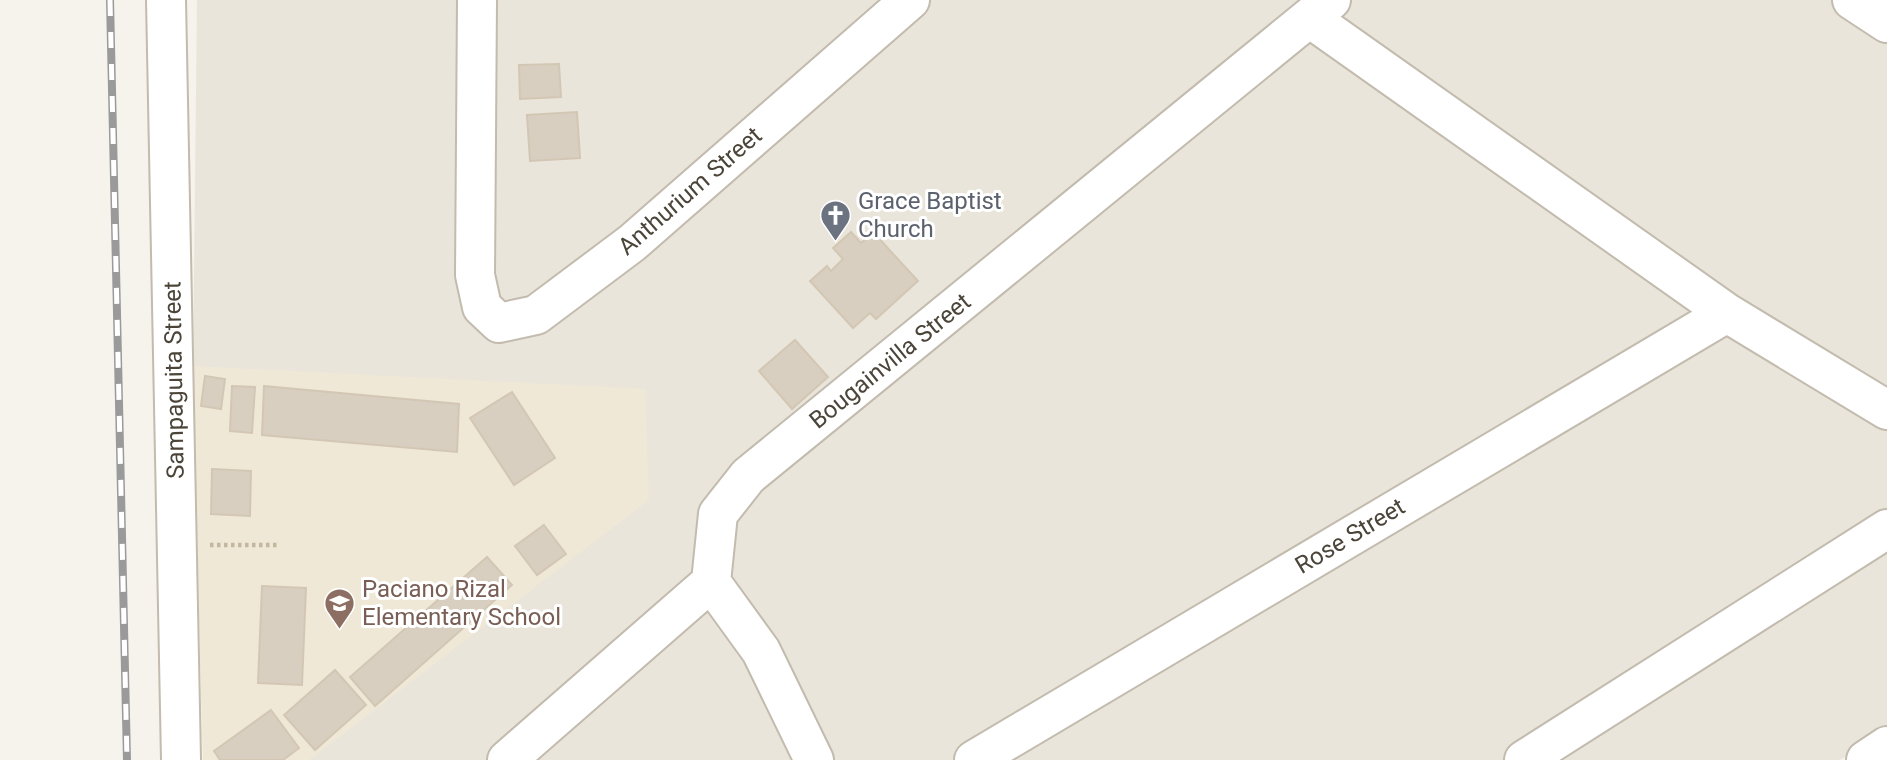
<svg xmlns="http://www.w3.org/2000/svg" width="1887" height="760" font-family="Roboto,sans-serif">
<rect width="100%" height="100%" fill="#f6f3ec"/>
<path fill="#eae5da" d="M197,0h1690v731l-47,29h-1637l-10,-394z"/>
<path fill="#efe8d6" d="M193,366l452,23 4,111 -340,260h-106z"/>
<path fill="#d8cfc1" stroke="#d3c7b4" stroke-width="2" d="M559,64l2,33 -41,2 -1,-34z
M577,112l3,46 -50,3 -3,-46z
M851,232l10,11 12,-11 45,49 -42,38 -6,-6 -17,15 -43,-47 17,-15 4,5 12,-12 -10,-11z
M795,340l33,37 -36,32 -33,-38z
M205,376l20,3 -4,30 -20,-3z
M232,386l23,1 -3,46 -22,-2z
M264,386l195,18 -2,48 -195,-17z
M512,392l43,66 -41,27 -44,-67z
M212,469l39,2 -1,45 -39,-2z
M544,525l22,29 -29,21 -22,-29z
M487,557l25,28 -137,121 -25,-29z
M262,586l44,2 -4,97 -44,-2z
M335,670l31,35 -51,45 -31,-35z
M271,710l28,38 -16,12h-63l-6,-9z"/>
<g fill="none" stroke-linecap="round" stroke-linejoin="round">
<defs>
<path id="minor" d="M166,0l15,760
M477,0l-2,275 7,32 17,16 37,-8 96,-72 278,-243
M1852,0l35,23
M1311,19l416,294 160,97
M711,582l50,69 53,109
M507,760l204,-178 7,-68 30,-38 583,-476
M974,760l753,-447
M1524,760l363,-231
M1866,760l21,-14"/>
</defs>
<use href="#minor" stroke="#c2bbae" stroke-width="42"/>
<path stroke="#c4b79f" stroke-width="4.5" stroke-dasharray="3.5 3.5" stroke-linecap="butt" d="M210,545h70"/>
<use href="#minor" stroke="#fff" stroke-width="38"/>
<defs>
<path id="rail" d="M110,0l17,760"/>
</defs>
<use href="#rail" stroke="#9a9a9a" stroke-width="8"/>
<use href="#rail" stroke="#fff" stroke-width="5" stroke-dasharray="16" stroke-linecap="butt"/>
</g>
<defs>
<symbol id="church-pin" viewBox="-11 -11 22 30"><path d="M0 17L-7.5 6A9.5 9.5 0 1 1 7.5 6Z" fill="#6b7280" stroke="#fff"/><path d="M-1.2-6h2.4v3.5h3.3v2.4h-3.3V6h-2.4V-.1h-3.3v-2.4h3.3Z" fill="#fff"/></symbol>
<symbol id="school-pin" viewBox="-11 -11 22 30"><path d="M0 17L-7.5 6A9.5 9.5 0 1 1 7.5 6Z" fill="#8d6e63" stroke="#fff"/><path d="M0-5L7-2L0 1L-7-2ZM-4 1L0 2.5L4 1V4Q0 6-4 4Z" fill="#fff"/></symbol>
</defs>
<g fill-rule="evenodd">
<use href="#church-pin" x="818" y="198" width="35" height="47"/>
<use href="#school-pin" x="322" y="586" width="35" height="47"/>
</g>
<g text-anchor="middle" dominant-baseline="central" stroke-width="6" stroke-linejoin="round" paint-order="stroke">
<g font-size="24" fill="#4b4439" stroke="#fff">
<text transform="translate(690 191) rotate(-41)">Anthurium Street</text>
<text transform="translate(890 361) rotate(-39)">Bougainvilla Street</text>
<text transform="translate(174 380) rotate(-91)">Sampaguita Street</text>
<text transform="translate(1350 536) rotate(-31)">Rose Street</text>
</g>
<g font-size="24" fill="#5b616d" stroke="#fff" text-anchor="start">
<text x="858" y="201">Grace Baptist<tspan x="858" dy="28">Church</tspan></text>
</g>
<g font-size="24" fill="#785e54" stroke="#fff" text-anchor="start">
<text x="362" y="589">Paciano Rizal<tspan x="362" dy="28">Elementary School</tspan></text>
</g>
</g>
</svg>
